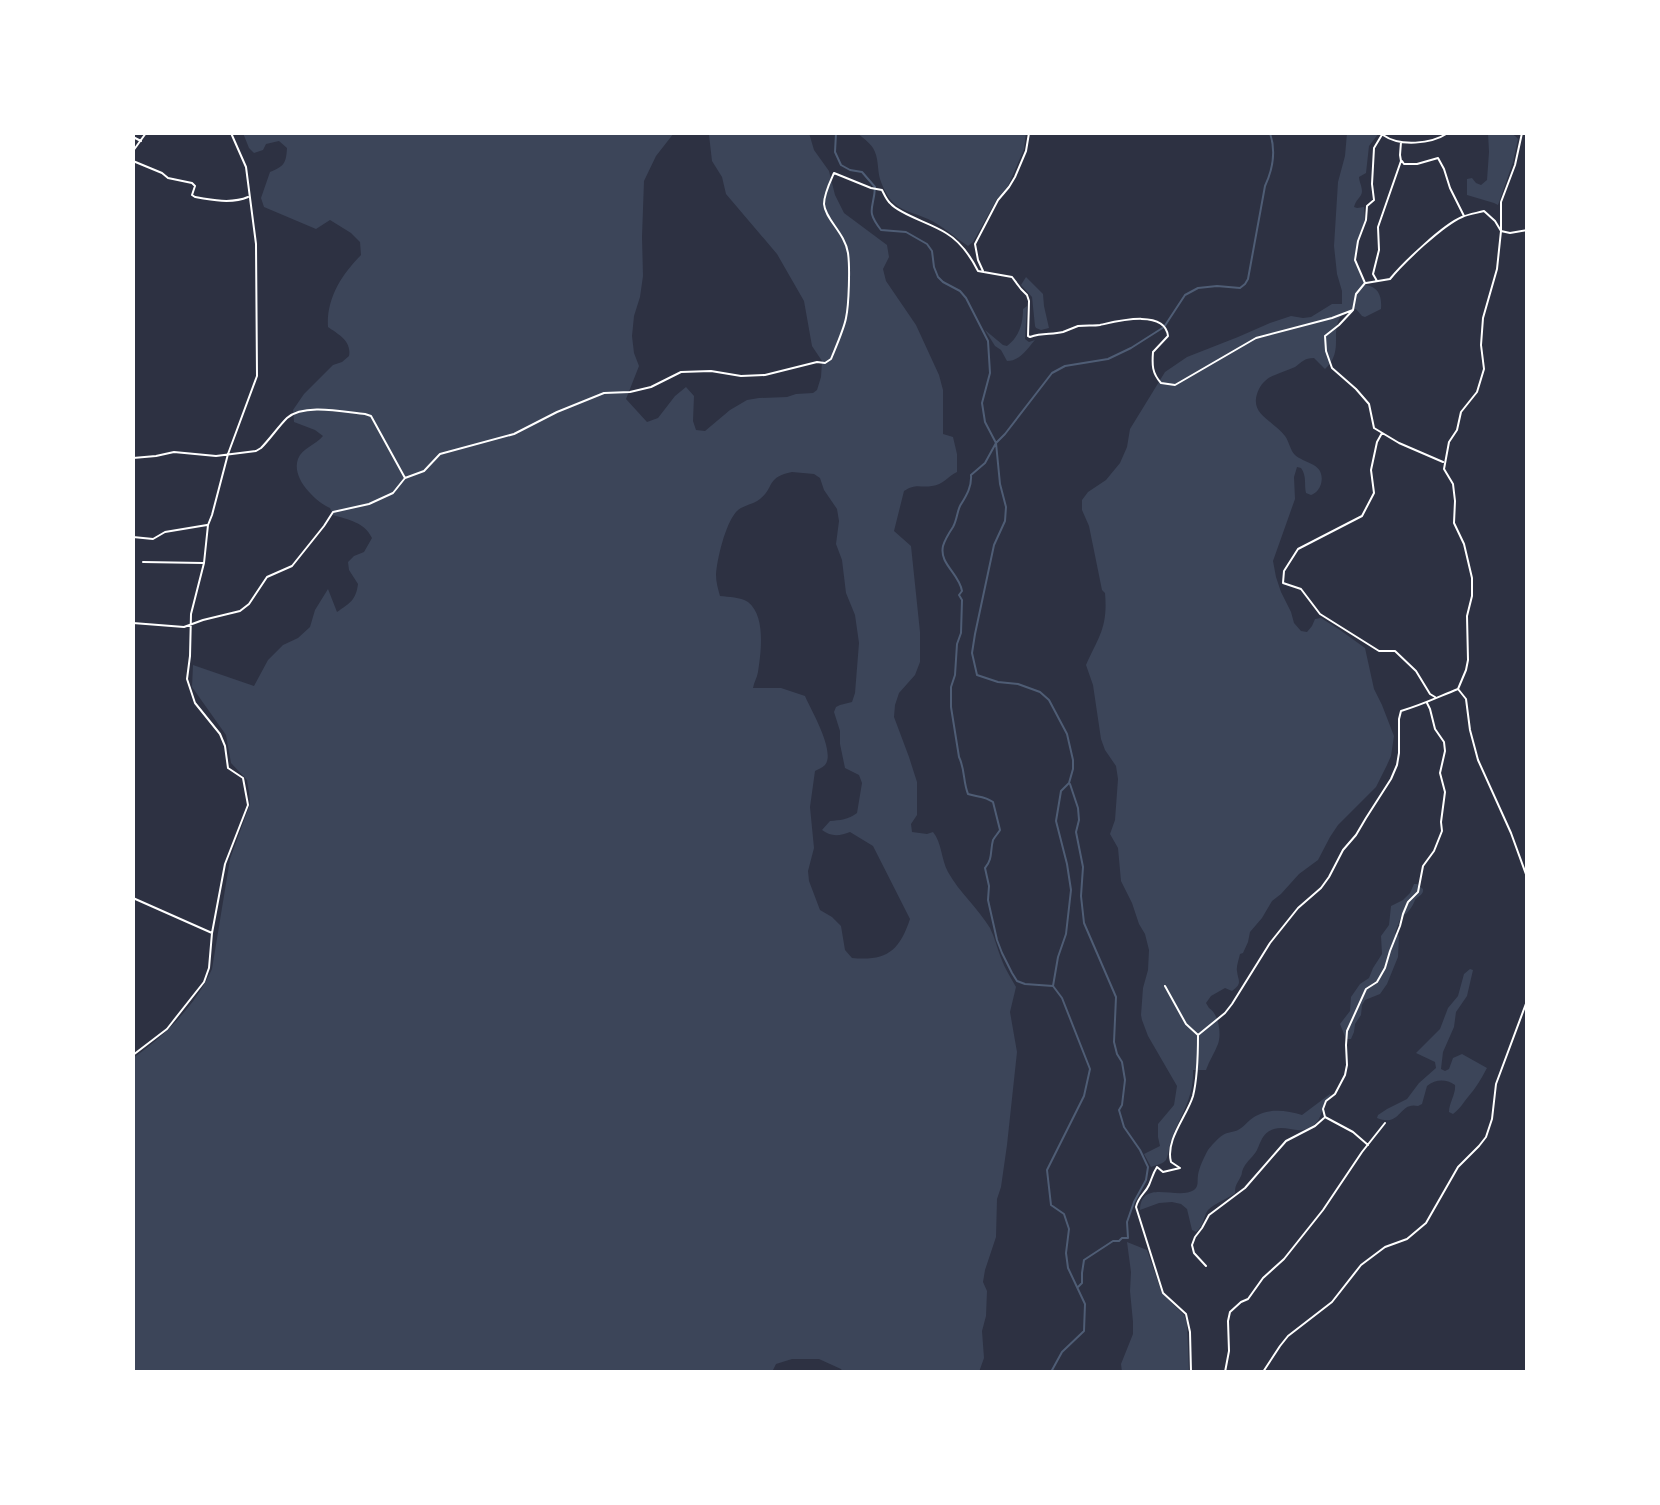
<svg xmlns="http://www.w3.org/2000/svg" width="1660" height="1505" font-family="'Fira Sans',sans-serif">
<rect width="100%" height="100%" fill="#2d3142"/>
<path fill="#3c4559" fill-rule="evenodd" d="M243,133h431l-18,23 -12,25 -2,56 1,39 -3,21 -6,19 -2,20 2,17 5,13 -13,33 21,23 11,-4 17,-22 11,-9 8,9 -1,25 3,9 9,1 25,-21 17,-10 12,-2 28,-1 9,-3 17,-1 4,-3 4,-13 1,-16 -10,-15 -8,-45 -27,-47 -51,-60 -4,-17 -10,-16 -3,-26 -3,-2h103l5,17 15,21 6,24 9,18 43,32 2,12 -6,12 3,12 30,44 23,50 4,15v44l10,3 4,17v18c-9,4 -14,13 -25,14 -12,2 -16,-3 -28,5l-10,40 17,15 9,86v30l-5,13 -16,18 -4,12 -1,12 15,40 8,25v33l-6,9 1,8 15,2 6,-2c9,11 8,27 15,40 11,20 30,36 42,56 5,10 7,20 11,30 4,11 10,20 15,29l-6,25 7,40 -10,93 -6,42 -4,12 -1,38 -11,33 -2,12 4,9 -1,25 -4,15 2,27 -5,14h-136l-2,-3 -22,-10h-27l-16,5 -4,8h-639v-314c32,-22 63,-53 79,-89l18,-110 20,-55 -1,-12 -2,-12 -16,-17 -5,-28 -34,-48 1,-22 61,21 14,-26 15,-15 15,-7 12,-11 5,-17 13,-21 9,23c13,-9 19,-12 21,-28l-9,-14 -1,-8 6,-6 10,-4 8,-14c-8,-16 -23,-18 -39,-23l-3,-7c-15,-7 -39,-30 -32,-49 4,-11 18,-14 25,-23l-8,-6 -21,-8 -1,-12 11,-16 29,-29 9,-3 7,-6c3,-15 -11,-22 -21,-29 -2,-28 14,-53 33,-72l-1,-13 -9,-9 -21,-13 -14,9 -52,-22 -3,-9 9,-26c14,-6 16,-8 17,-24l-8,-7 -13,3 -3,6 -9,3 -5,-5zM792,472l22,2 6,4 4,12 13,19 2,12 -3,23 6,16 4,33 9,22 4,28 -4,50 -3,9 -12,3 -4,2 -2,5 6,19v13l5,24 14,7 3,8 -5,30c-9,7 -17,7 -27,8l-8,9c9,7 18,6 28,2l23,14 37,73c-11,33 -24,42 -58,39l-7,-8 -4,-24 -9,-9 -12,-7 -11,-29 -1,-10 6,-23 -4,-41 5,-36c3,-2 7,-3 10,-6 11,-13 -14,-55 -20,-69l-24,-8h-28c1,-6 4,-10 5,-16 3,-20 8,-56 -10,-70 -8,-5 -19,-5 -28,-6 -2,-7 -4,-14 -4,-21 1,-16 9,-50 20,-63 6,-7 17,-7 24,-13 15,-12 6,-22 32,-27z
M857,133h169l-2,16 -16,37 -11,13 -24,43 -5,4c-14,-9 -25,-20 -40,-27 -13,-6 -29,-8 -38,-20 -4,-5 -8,-14 -10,-20 -3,-11 -1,-21 -7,-31 -4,-6 -11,-11 -16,-15z
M1347,133h32l-10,13 -3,27 -7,4c0,5 5,13 2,18 -3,5 -5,5 -7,12l3,1 7,-1 1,13 -7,20 -4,20 12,25c13,2 16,12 15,24l-16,8 -3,-1 -6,-7 -12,3c-17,19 2,37 -19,57l-11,-11c-10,0 -12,4 -19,9 -6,3 -14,5 -20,8 -8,3 -12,7 -16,14 -12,25 13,30 26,47 4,5 5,14 10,19 10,9 31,8 26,29 -2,6 -5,9 -10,11l-5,-2c-2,-8 1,-17 -5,-25l-4,-1 -3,10 1,22 -22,62 3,16 5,15 10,20 3,11 7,8 6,1 5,-6 3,-7 6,-1 19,12 25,18 9,41 8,16 12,31 -3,20 -4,9 -11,22 -38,38 -8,12 -12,23 -19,14 -18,20 -9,7 -10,17 -12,14 -2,10 -5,11 -3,1c-1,5 -4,13 -3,17 1,10 6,12 -5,20l-7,-3 -14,8 -5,7 3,5c9,5 13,25 9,36 -3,8 -9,17 -12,26h-13c1,28 -12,44 -21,68 -3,7 -3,16 -6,22 -3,4 -10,5 -15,7l-7,-13 16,-8 -2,-9v-13l16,-19 3,-19 -29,-50 -6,-16 -1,-5 2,-27 5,-18 1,-20 -4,-16 -6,-10 -7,-21 -11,-22 -3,-33 -8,-14 5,-14 3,-41 -2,-13 -11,-16 -4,-11 -8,-54 -7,-20c13,-29 22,-38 19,-72l-3,-3 -13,-64 -7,-16v-10l6,-8 18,-12 14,-17 7,-16 3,-18 35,-57 22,-15 51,-20 32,-14 21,-7 12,2 8,-1 21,-13h10v-13l-5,-17 -3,-28 4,-64 7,-26z
M1488,133c10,0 24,-3 30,6l-5,23 -15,43 -4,-2 -27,-8v-16l5,-1 4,5 5,2 6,-5 2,-28z
M1026,277l17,17 1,12 5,22 -8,2 -5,-2 -1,-2 -3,-29 -11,-12z
M1027,306l-2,33 4,3 6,-2c-8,9 -15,21 -28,21l-6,-11 -6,-4 -10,-16 18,15 4,1c12,-9 16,-22 16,-37z
M1414,884h3l6,5c1,6 -5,7 -8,11 -2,6 -8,15 -14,17l-6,16 4,3 -1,21 -11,27 -7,10 -15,6 -3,5 -1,10 -6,9 -1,8 -3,7h-5l-6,-15 10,-13 1,-14 9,-13 9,-6 4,-10 9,-14 -1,-18 8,-11 2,-19 12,-6 7,-7z
M1470,969l3,1 -6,26 -11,16 -2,15 -11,25 -2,17 4,2 4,-2 4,-11 9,-4 25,14c-6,11 -11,20 -19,29 -5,6 -8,12 -15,17l-4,-2c0,-9 7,-18 6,-27 -9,-6 -19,-6 -28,1l-5,18 -4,2c-19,-5 -17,22 -41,12l1,-3 9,-6 20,-10 12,-16 17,-15 -1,-6 -19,-9 24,-24 8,-21 10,-12 6,-22z
M1330,1094l1,2c-11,9 -7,24 -20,31 -13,8 -24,-2 -37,2 -11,3 -13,12 -17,21 -3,6 -10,11 -13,17 -3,5 -1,6 -4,11 -3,6 -5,7 -5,15 -8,6 -20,10 -27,17 -5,7 -4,16 -12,22l-4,-2 -5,-21 -6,-5 -9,-2 -13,1 -19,7c1,-32 38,-9 54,-20 5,-4 3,-8 4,-15 1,-7 6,-18 10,-25 3,-4 10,-12 15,-15 4,-3 11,-3 15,-5 6,-3 8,-7 12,-10 16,-13 35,-10 52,-5z
M1127,1242l20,8 15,43 22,22 3,8 2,49h-67l-1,-8 12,-30v-12l-3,-31 1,-19z"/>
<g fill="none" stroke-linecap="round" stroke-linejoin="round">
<path stroke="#4f5d75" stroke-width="2" d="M836,133l-1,19 6,13 9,5 12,2 13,15c-1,23 -10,22 6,43l25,2 21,12 5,7 2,16 4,10 5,5 17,9 6,7 22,43 2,32 -8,30 3,19 11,21 -11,20 -14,12c1,12 -5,21 -11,31 -3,6 -3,14 -7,21 -4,6 -8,12 -10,19 -4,18 16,27 19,45l-3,4 3,5 -1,33 -4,11 -2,31 -4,12v20l8,50c6,12 4,25 9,37 9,3 17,2 25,8l7,28c-1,2 -6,8 -7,10 -3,11 0,19 -8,28l4,18 -1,14 9,40 5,13 10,20 5,8 8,3 28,2
M1070,784l8,24 1,12 -3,12 7,35 -2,29 3,27 32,74 -2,45 3,12 5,8 3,18 -3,25 -3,5 5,17 16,23 8,17 -2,13 -12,22 -7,20 1,16h-6l-3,3h-6l-29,19 -2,13v10l-4,4
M1051,1372l11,-20 22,-21 1,-27 -17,-36 -2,-15 3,-24 -5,-15 -13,-9 -4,-35 37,-74 6,-27 -28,-71 -9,-12 5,-29 8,-23 5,-44 -4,-26 -11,-43 5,-30 8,-8 4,-14v-9l-6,-26 -18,-34 -9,-8 -22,-8 -20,-2 -21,-7 -5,-22 3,-19 19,-89 11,-24 1,-14 -6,-23 -4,-41 9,-9 47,-61 13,-7 43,-7 23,-11 33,-21 21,-32 13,-7 19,-2 23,2 5,-4 3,-5 17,-93c8,-17 11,-35 5,-53"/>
<path stroke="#fff" stroke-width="2" d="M1383,133l-9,15 -2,36 2,16 -7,6 -1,14 -8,21 -3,19 10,23 -9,11 -3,16 -14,15 -14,11 1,15 6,17 24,21 13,15 5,24 25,15 44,19
M1522,133l-7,32 -14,37v29l-4,38 -14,49 -2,27 3,24 -7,23 -16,20 -4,18 -8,12 -5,27 9,15 2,17 -1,22 10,21 8,34v18l-5,20 1,44 -2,10 -8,19 8,10 4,31 8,30 33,73 16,44
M1383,135c17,12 48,9 65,-2
M133,137l8,4
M133,151l13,-18
M133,161l29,12 6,5 24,5 3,3 -3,9 3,2c16,3 37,7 53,0
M1402,161l2,3h13l21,-6 6,11 6,19 14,28
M983,271l-5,-11 -3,-16 23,-44 11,-13 6,-10 11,-26 3,-18
M1377,281l-4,-7 6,-24 -1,-23 23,-66 -1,-6 1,-13
M1366,283l24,-4c14,-17 53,-54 72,-62 7,-3 15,-4 22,-6l11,10 6,10 9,2 17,-3
M1382,433l-5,9 -6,28 3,23 -12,23 -64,33 -14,22 -1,12 18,6 19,25 59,37h16l21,20 14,23 5,3
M133,458l23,-2 18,-4 42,4 40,-5 5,-3c9,-9 17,-21 26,-30 17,-15 57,-6 78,-4l6,2 34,62
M133,537l20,2 12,-7 42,-7
M143,562l60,1
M133,623l51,4 19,-7 37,-9 9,-7 18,-27 25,-11 32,-40 9,-14 36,-8 24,-11 12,-15 19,-7 16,-17 74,-20 43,-22 47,-19 26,-1 21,-5 30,-15 30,-1 30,5 24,-1 52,-13 8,1 6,-4c4,-10 13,-30 15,-41 3,-14 4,-51 2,-65 -3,-20 -23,-34 -24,-49 0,-10 6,-22 10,-31l37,15 11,2c2,4 5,11 9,14 10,11 40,19 55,29 15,9 24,22 32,38l34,6 9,12 6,6 2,6 -1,35 2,1c13,-5 21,-2 33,-5 5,-2 10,-4 15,-6 8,-1 15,0 22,-1 18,-4 65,-16 68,11l-15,16c-1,13 -1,21 8,31l14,2 81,-47 76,-20 21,-8
M133,898l79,35
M1165,986l21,38 12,11c0,17 -1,45 -5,61 -6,20 -28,44 -22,66l9,6 -17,4 -6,-5c-4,6 -5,11 -8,18 -4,9 -10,10 -13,22l27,86 23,21 4,18 1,40
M1198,1035l27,-22 7,-9 38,-61 28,-35 23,-20 8,-11 14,-27 13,-15 10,-17 25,-39 6,-14 2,-12v-34l2,-8c21,-6 37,-14 57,-22
M133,1055l34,-26 37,-47 5,-14 3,-35 13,-69 23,-59 -5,-27 -15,-10 -3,-22 -5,-12 -25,-31 -8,-24 3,-23 1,-42 13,-51 4,-38 4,-10 16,-61 29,-78 -1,-132 -10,-77 -15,-34
M1368,1145l-15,-13 -28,-15 -2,-8 3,-8 9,-7 10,-19 2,-10 -1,-20 1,-14 19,-42 11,-7 8,-14 5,-17 10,-25 3,-12 5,-12 10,-10 5,-26 11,-15 8,-20 -1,-9 4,-30 -5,-19 5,-22 -1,-9 -9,-13 -5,-20 -3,-6
M1206,1266l-12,-13 -2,-8 3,-8 7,-9 7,-13 36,-27 41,-47 29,-15 9,-8
M1225,1372l4,-21 -1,-30 2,-9 11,-10 7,-3 15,-21 21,-19 39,-49 39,-58 23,-29
M1263,1372l17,-26 8,-10 44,-34 29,-37 24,-18 22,-8 19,-16 32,-56 21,-21 7,-9 6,-18 4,-35 31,-83"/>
</g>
<rect width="1660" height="1505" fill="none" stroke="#ffffff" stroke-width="270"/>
</svg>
